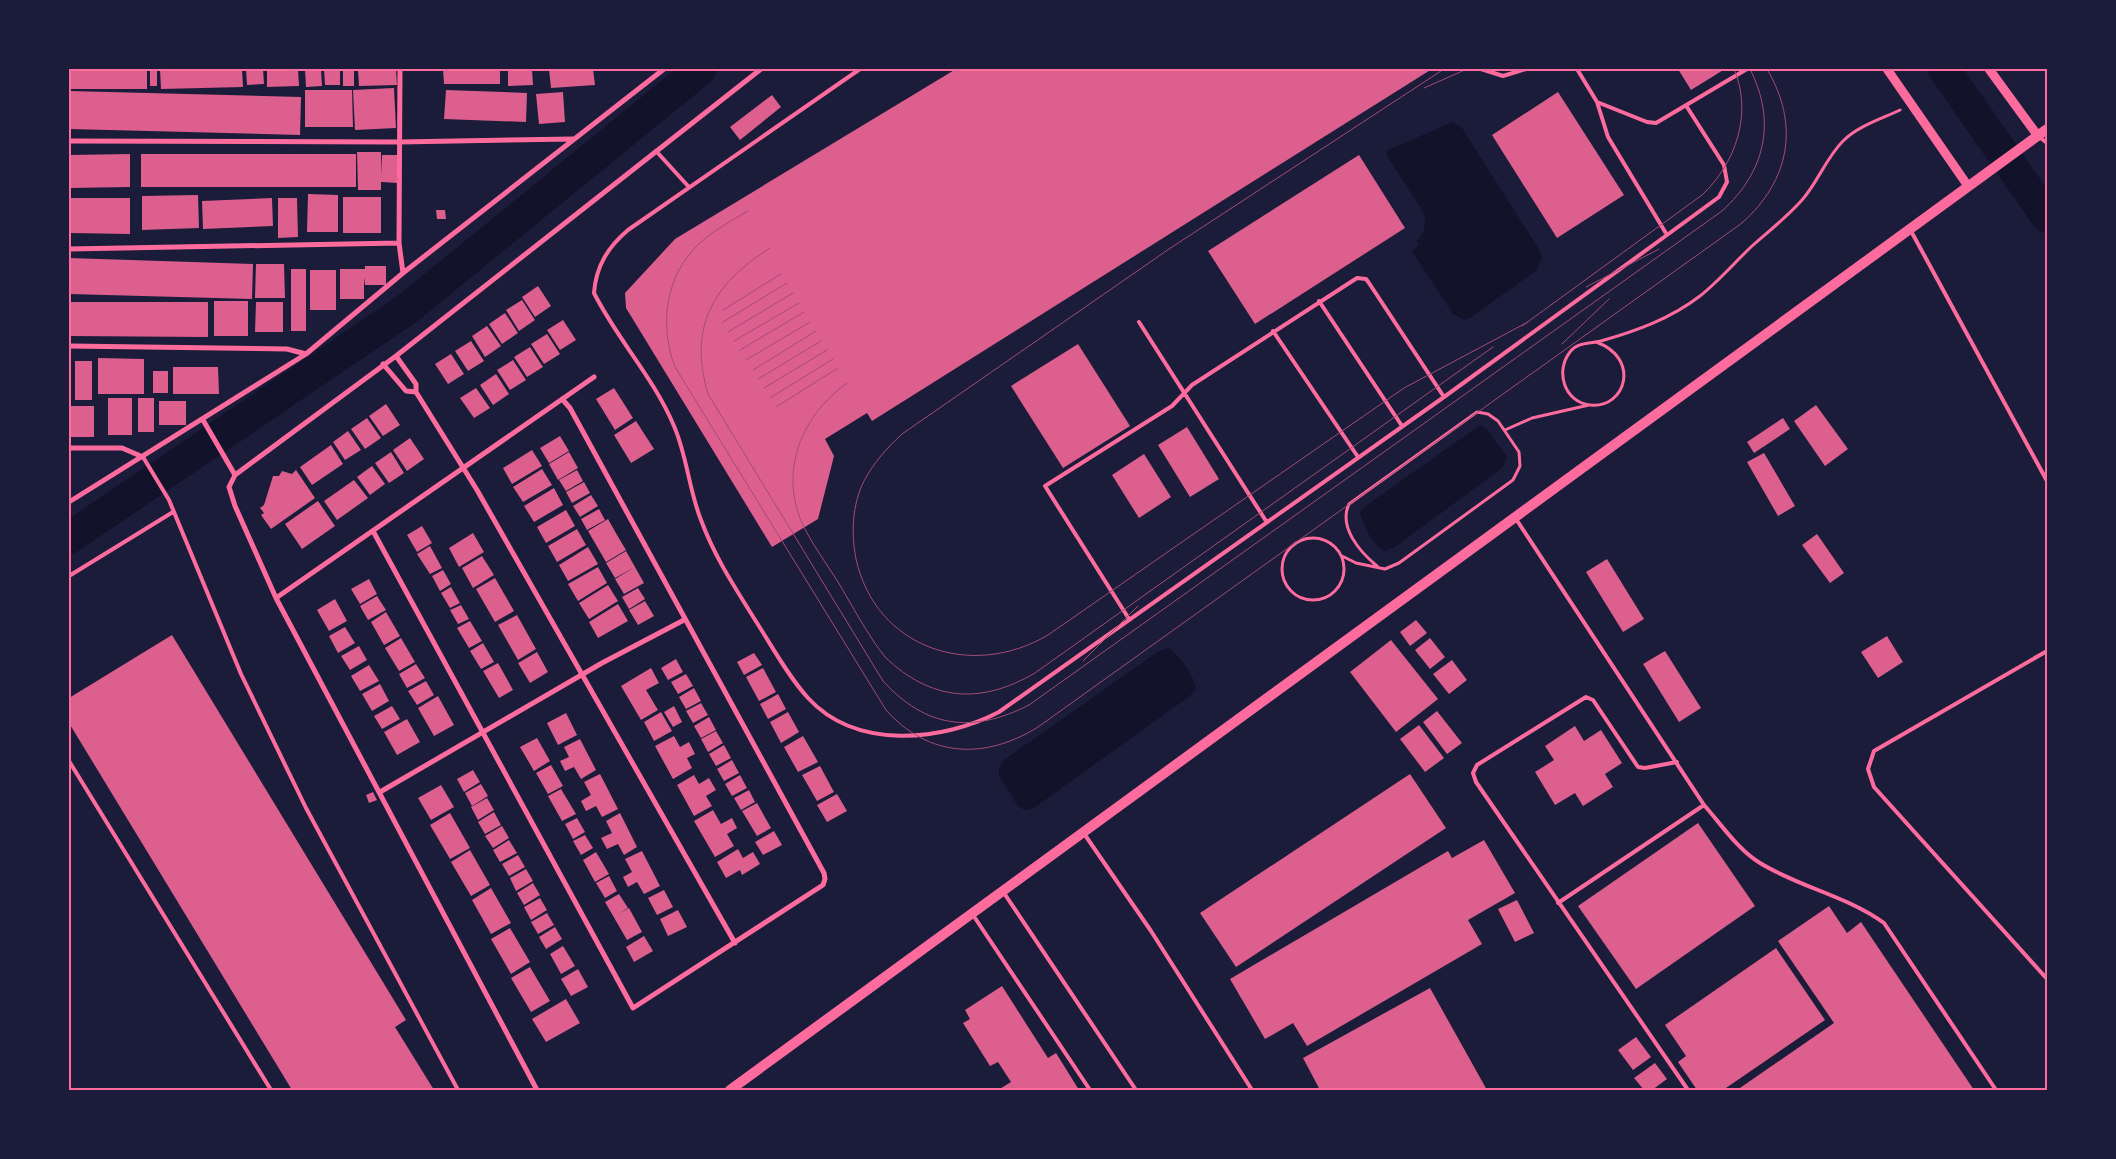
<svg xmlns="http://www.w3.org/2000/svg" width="2116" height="1159" font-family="Manrope,sans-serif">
<rect width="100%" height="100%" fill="#1b1b3a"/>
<path fill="#12122b" d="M1453,122l9,6 78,123 2,7 -6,13 -66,47 -6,2 -11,-6 -41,-63 7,-6 -2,-4 7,-10 1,-16 -39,-61 2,-4z
M1480,425l6,3 21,29 -5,11 -107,79 -10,4c-12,-5 -22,-26 -25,-38l3,-5z
M1168,648c12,7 25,26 28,40l-5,7 -157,113 -9,2 -7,-4 -19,-30v-8l5,-8 155,-109z"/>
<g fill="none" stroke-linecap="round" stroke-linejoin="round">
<path stroke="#12122b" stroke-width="32" d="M1944,69l103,148
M69,538l338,-229 294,-240"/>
</g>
<path fill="#dd5f8e" d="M69,69h78v20h-78z
M150,69h7v17h-7z
M160,69h82l1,18 -82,2z
M246,69h17l1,15 -17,1z
M267,69h31l1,17 -32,1z
M305,69h16l1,17 -16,1z
M324,69h16v16h-15z
M343,69h11v17h-11z
M358,69h38l1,16 -38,1z
M443,69h57v15h-56z
M508,69h24l1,16 -25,1z
M549,69h44l2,16 -44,3z
M956,69h476l-560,352 -5,-8 -42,26 9,17 -16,63 -46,28 -146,-239 -1,-15 50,-54z
M1678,69h47l-34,21z
M394,88l2,40 -41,2 -2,-40z
M305,90h47l1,37h-48z
M446,90l81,3 -1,29 -82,-3z
M69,91l232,6 -1,38 -231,-6z
M563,92l2,30 -26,2 -3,-30z
M1558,92l66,103 -67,43 -65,-103z
M772,95l9,12 -41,33 -10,-13z
M357,152h24v23l1,-20h17l-1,28 -17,-1v8h-23z
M130,154v33l-61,1v-33z
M141,154h215v33h-215z
M1359,155l46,73 -150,96 -47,-73z
M308,194l30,1v37h-31z
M198,195l1,33 -57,2v-34z
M343,197h38v36h-38z
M69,198h61v36l-61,-1z
M272,198l1,28 -70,3 -1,-28z
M278,198h19l1,39 -20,1z
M436,210h9l1,9h-9z
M69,258l184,6 -1,35 -183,-5z
M256,264h28l1,34h-30z
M365,266h21v19h-21l-1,-8v22h-24v-30h25z
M291,269h15v62h-15z
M310,270h26v40h-26z
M538,286l13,20 -16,11 -13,-20z
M522,300l13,20 -16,11 -13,-21z
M214,301h34v35h-34z
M69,302h139v35l-139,-1z
M256,302h27v30h-28z
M505,313l13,20 -16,11 -13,-20z
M563,320l13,20 -16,10 -13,-20z
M487,326l14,20 -16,11 -13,-21z
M547,334l13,20 -16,10 -13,-20z
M471,341l13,20 -16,10 -13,-20z
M1078,344l52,82 -67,42 -52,-82z
M530,347l13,20 -16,10 -13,-20z
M451,354l13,20 -16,10 -13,-20z
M98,358l46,1v35h-46z
M513,360l13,20 -16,10 -13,-20z
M75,361h17v39h-17z
M173,367h45l1,27h-46z
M153,371h15v22h-15z
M496,374l13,20 -16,11 -13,-20z
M476,388l14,20 -16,10 -14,-20z
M614,388l19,30 -18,12 -19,-31z
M108,398h24v37h-24z
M138,398h16v34h-16z
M159,401h27v24h-27z
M386,404l14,21 -17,11 -14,-20z
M1816,405l32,44 -23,17 -31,-45z
M69,406h25v31h-25z
M367,418l14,20 -16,11 -14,-20z
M1783,418l7,11 -36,24 -7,-11z
M636,421l18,28 -23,14 -17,-28z
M1187,427l32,52 -29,18 -32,-52z
M348,431l13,19 -16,10 -12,-18z
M560,436l9,15 -20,12 -9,-15z
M410,438l14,21 -17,12 -14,-21z
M331,445l12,19 -31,21 -12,-18z
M532,450l10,16 -30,18 -9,-16z
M391,452l13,21 -15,10 -14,-20z
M569,452l9,16 -20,12 -9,-16z
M1764,453l31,53 -17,10 -31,-54z
M1144,454l27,43 -32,21 -27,-43z
M372,466l13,18 -15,11 -13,-18z
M542,469l10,16 -29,17 -10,-15z
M296,470l19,28 -44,31 -10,-14 3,-2 -4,-5 4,-3 9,-29h6l3,-5 10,3z
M577,470l6,11 -17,10 -7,-11z
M354,480l14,18 -31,22 -13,-19z
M584,482l6,11 -18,10 -6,-11z
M554,488l9,17 -29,17 -10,-16z
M591,495l7,11 -18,11 -7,-11z
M318,501l17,25 -33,23 -17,-25z
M599,509l6,11 -18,10 -6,-11z
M566,510l9,16 -29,17 -9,-16z
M608,519l9,16 -15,9 15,-9 9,15 -20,12 -18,-31z
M422,526l10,17 -15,9 -10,-17z
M577,529l9,16 -29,17 -9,-16z
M473,533l11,19 -25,15 -10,-19z
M1817,534l27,39 -14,10 -28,-38z
M430,546l12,22 -12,6 -13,-20z
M588,547l10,17 -30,17 -9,-16z
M626,551l9,16 -20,11 -9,-15z
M482,556l12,19 -21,13 -11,-20z
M1607,559l37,60 -21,13 -37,-60z
M598,567l9,16 -29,18 -10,-17z
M635,567l9,16 -20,11 -9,-15z
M443,570l8,14 -11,7 -8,-15z
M495,578l19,33 -19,11 -19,-33z
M369,579l8,15 -17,10 -9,-15z
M608,585l10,16 -29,18 -10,-16z
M451,587l9,16 -10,5 -9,-15z
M638,588l7,11 -16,10 -7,-12z
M377,596l9,14 -18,10 -8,-14z
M335,599l12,22 -18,10 -12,-21z
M645,601l9,15 -16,9 -9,-15z
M618,604l10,17 -30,17 -9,-16z
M461,605l8,14 -11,5 -8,-14z
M386,612l14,24 -16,9 -13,-23z
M517,615l19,34 -18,11 -20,-35z
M1416,620l11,13 -17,13 -10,-14z
M470,621l12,20 -13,7 -12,-20z
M345,627l10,16 -17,10 -9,-17z
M172,635l234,385 -11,7 39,63h-142l-223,-367v-25z
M1887,636l16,26 -25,16 -17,-26z
M401,638l14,24 -16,9 -14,-23z
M1430,638l15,19 -15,12 -15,-19z
M1391,640l47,59 -42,33 -46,-60z
M483,643l11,19 -13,7 -11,-18z
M359,646l8,14 -17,10 -9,-14z
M1665,651l36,57 -22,14 -36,-58z
M537,652l11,20 -18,11 -12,-20z
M754,653l8,12 -18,10 -7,-13z
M676,659l7,13 -15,8 -7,-12z
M1452,660l15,20 -18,14 -16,-20z
M498,663l15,27 -14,8 -16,-27z
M416,664l9,14 -18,10 -8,-14z
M369,665l10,16 -19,10 -9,-15z
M651,668l8,15 -13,7 12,20 -17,10 -20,-34z
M763,668l13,24 -17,9 -13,-24z
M686,674l7,12 -15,8 -7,-12z
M426,681l8,14 -17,10 -9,-14z
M380,684l9,17 -17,10 -10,-17z
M694,688l7,13 -15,8 -7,-12z
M778,694l8,15 -18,10 -8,-15z
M438,696l16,29 -20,11 -16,-28z
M701,703l7,12 -15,8 -7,-12z
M392,706l8,13 -18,10 -8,-13z
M674,706l8,16 -9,5 -9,-15z
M1437,711l25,32 -15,11 -24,-32z
M661,712l11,19 -18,10 -10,-19z
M788,712l11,20 -18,11 -11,-21z
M566,713l11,22 -19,10 -11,-22z
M709,717l7,13 -15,8 -7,-12z
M407,719l13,23 -23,13 -13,-23z
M1419,725l25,33 -19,14 -25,-33z
M1575,726l9,15 17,-11 21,33 -17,11 8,13 -30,19 -8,-13 -20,12 -20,-33 19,-12 -9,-14z
M716,731l7,12 -15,9 -7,-13z
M674,736l6,11 9,-5 6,12 -8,4 5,10 -19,11 -18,-33z
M803,736l15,26 -20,10 -14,-25z
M537,738l13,23 -16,10 -14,-24z
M580,739l16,31 -15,9 -7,-12 -9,4 -5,-10 9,-4 -5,-10z
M724,745l7,13 -15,8 -7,-12z
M732,760l7,13 -15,8 -7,-12z
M551,765l12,21 -15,8 -12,-21z
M820,766l14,26 -17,9 -15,-26z
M473,770l7,12 -16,10 -7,-13z
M600,774l18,35 -16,8 -6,-11 -10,5 -5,-10 10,-6 -7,-13z
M1410,774l36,54 -210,139 -36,-54z
M694,775l5,9 10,-6 7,12 -10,6 6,10 -18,10 -17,-31z
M740,775l7,13 -15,8 -7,-12z
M481,784l7,12 -16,10 -7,-13z
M441,785l13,22 -23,13 -13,-22z
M561,789l15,25 -14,7 -14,-25z
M749,790l6,12 -14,8 -7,-12z
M373,792l4,8 -8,3 -3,-8z
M837,794l10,17 -20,11 -10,-17z
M487,798l7,12 -16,10 -7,-13z
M757,803l14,25 -14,8 -15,-25z
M713,810l8,14 11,-6 5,10 -10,6 7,12 -19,11 -21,-36z
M494,812l7,13 -16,9 -7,-12z
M450,813l20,35 -20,11 -20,-34z
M620,813l17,34 -13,8 -6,-11 -11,5 -6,-11 11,-5 -6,-12z
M577,818l8,14 -12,7 -8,-15z
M1698,823l57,83 -119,83 -58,-83z
M502,826l7,12 -16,10 -8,-12z
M774,831l8,14 -19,10 -8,-13z
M585,835l8,13 -12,7 -8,-14z
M509,840l8,13 -17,9 -7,-12z
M1484,840l31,53 -47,27 14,24 -175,102 -14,-23 -28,16 -35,-60 218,-128 4,7z
M738,849l5,9 10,-6 7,12 -18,11 -2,-5 -14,8 -9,-16z
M470,850l20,35 -19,11 -20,-34z
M642,851l18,35 -16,8 -7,-12 -9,5 -5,-10 9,-5 -7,-13z
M596,852l13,22 -14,8 -12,-22z
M518,855l7,12 -16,9 -7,-12z
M526,869l7,12 -17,10 -6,-13z
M609,876l8,15 -12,7 -9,-15z
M533,883l7,12 -16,10 -7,-12z
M491,888l20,35 -20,11 -19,-34z
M664,890l9,17 -16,8 -9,-17z
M619,894l9,14 -10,6 11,-6 13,24 -15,8 -22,-38z
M540,898l7,12 -16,10 -7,-13z
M1517,900l17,33 -19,9 -17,-33z
M1829,906l18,27 14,-11 113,168h-237l97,-67 -56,-82z
M678,910l9,17 -19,9 -8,-17z
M547,913l7,12 -16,9 -7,-12z
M555,927l7,12 -16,10 -7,-12z
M510,928l20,34 -19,12 -20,-35z
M644,936l9,15 -19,11 -8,-15z
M563,946l12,20 -14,8 -11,-20z
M1776,948l49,72 -102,70h-26l-19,-28 8,-6 -21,-31z
M530,967l20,34 -19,11 -20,-34z
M578,969l10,18 -17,9 -10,-17z
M1002,986l46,72 8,-5 23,37h-81l13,-8 -13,-20 -8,4 -27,-43 7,-4 -5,-9z
M1430,988l57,102h-167l-17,-32z
M566,999l14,24 -34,19 -14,-23z
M1636,1037l15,20 -18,13 -15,-20z
M1655,1063l12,16 -15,11h-8l-10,-12z"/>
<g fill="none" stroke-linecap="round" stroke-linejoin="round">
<path stroke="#ff6b9d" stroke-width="3" d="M1596,342c45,16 30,67 -6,63 -26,-3 -35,-34 -20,-53 7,-10 20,-8 31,-11 35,-10 69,-22 99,-45 19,-15 35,-34 52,-50 17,-15 35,-29 50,-46 16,-18 24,-42 41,-59 15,-15 38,-22 57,-31
M1505,430l27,-12 57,-13
M1282 569a31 31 0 1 1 62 0a31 31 0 1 1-62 0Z
M1342,556l14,7 29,6 14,-6 114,-83 7,-14 -1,-14 -21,-31 -10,-7 -11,-2 -128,92c-11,23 11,48 28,62"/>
<path stroke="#ff6b9d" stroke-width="4" d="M860,69l-232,161c-20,17 -32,36 -34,63 23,46 60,85 80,133 13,30 15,64 27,94 14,38 35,69 56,103 16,25 31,53 51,75 48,52 133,44 191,14l445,-315 223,-162 -59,-98 -11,-35
M1481,69l22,7 23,-7
M1577,69l20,33 50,20 9,1 91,-54
M2038,136l9,7
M656,151l32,35
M1911,231l136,250
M1667,235l52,-38 8,-15 -3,-17 -37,-58
M1319,301l83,125
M1139,322l127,199
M1273,331l85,126
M143,457l26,43 72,174 65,134 152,282
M1516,519l188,286c17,19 34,45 56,58 39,24 87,33 124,60l112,167
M69,576l104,-64
M1129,619l-84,-133 127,-80 20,-21 165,-107 9,1 3,4 75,114
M2047,651l-173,100 -6,18 6,18 173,192
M69,761l202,329
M1677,762l-32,6 -7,-1 -45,-67 -7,-3 -109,68 -4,8 3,9 212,308
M1085,835l66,96 101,159
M1004,893l132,197
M1558,903l146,-98
M973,915l117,175"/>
<path stroke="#ff6b9d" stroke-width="5" d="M400,69l-1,174 4,30
M69,141l330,1 174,-3
M69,249l330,-6
M69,346l218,3 19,5
M396,356l20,28v8l61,98 258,453
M383,364l23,27 10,1
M203,420l32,55
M69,448h53l21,9
M69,502l237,-148 97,-81 261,-204
M373,531l260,477 190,-123 2,-6 -1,-6 -254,-465 -8,-9
M276,598l318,-221
M380,792l222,-129 82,-43
M537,1090l-261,-492 -41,-92 -6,-19 6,-12 161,-119 365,-287"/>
<path stroke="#ff6b9d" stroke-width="9" d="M1887,69l81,117
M1989,69l49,67"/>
<path stroke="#ff6b9d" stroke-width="10" d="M730,1090c441,-318 877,-642 1317,-961"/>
<path stroke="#a44b75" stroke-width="1" d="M1444,69l-275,180 -267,185c-15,14 -28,28 -38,47 -12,24 -13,52 -8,78 20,90 116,121 192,76l356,-247 124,-66
M1424,88l43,-19
M748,211c-17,10 -34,19 -48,32 -35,32 -41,82 -25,124l211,343c43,48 99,50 152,17l704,-504c48,-43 58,-98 25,-154
M770,248c-57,36 -82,79 -62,146l175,287c43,47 89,53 146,24l693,-494c43,-39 55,-89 28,-142
M1586,287l73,-38
M723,310l58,-36
M723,322l64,-39
M1522,326l180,-131c34,-32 51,-82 32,-126
M728,332l65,-39
M734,341l65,-38
M1562,344l47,-45
M740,350l64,-38
M746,360l64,-38
M753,370l63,-39
M758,379l63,-38
M847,383c-45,32 -68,87 -45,140 10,21 24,40 36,59 15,25 29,52 47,75 46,44 95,48 150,16l458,-326
M764,388l63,-38
M770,398l63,-39
M776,407l62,-39
M1083,661l55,-55"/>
</g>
<rect width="2116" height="1159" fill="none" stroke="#1b1b3a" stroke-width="140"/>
<rect x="70" y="70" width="1976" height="1019" fill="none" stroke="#ff6b9d" stroke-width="2"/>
</svg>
